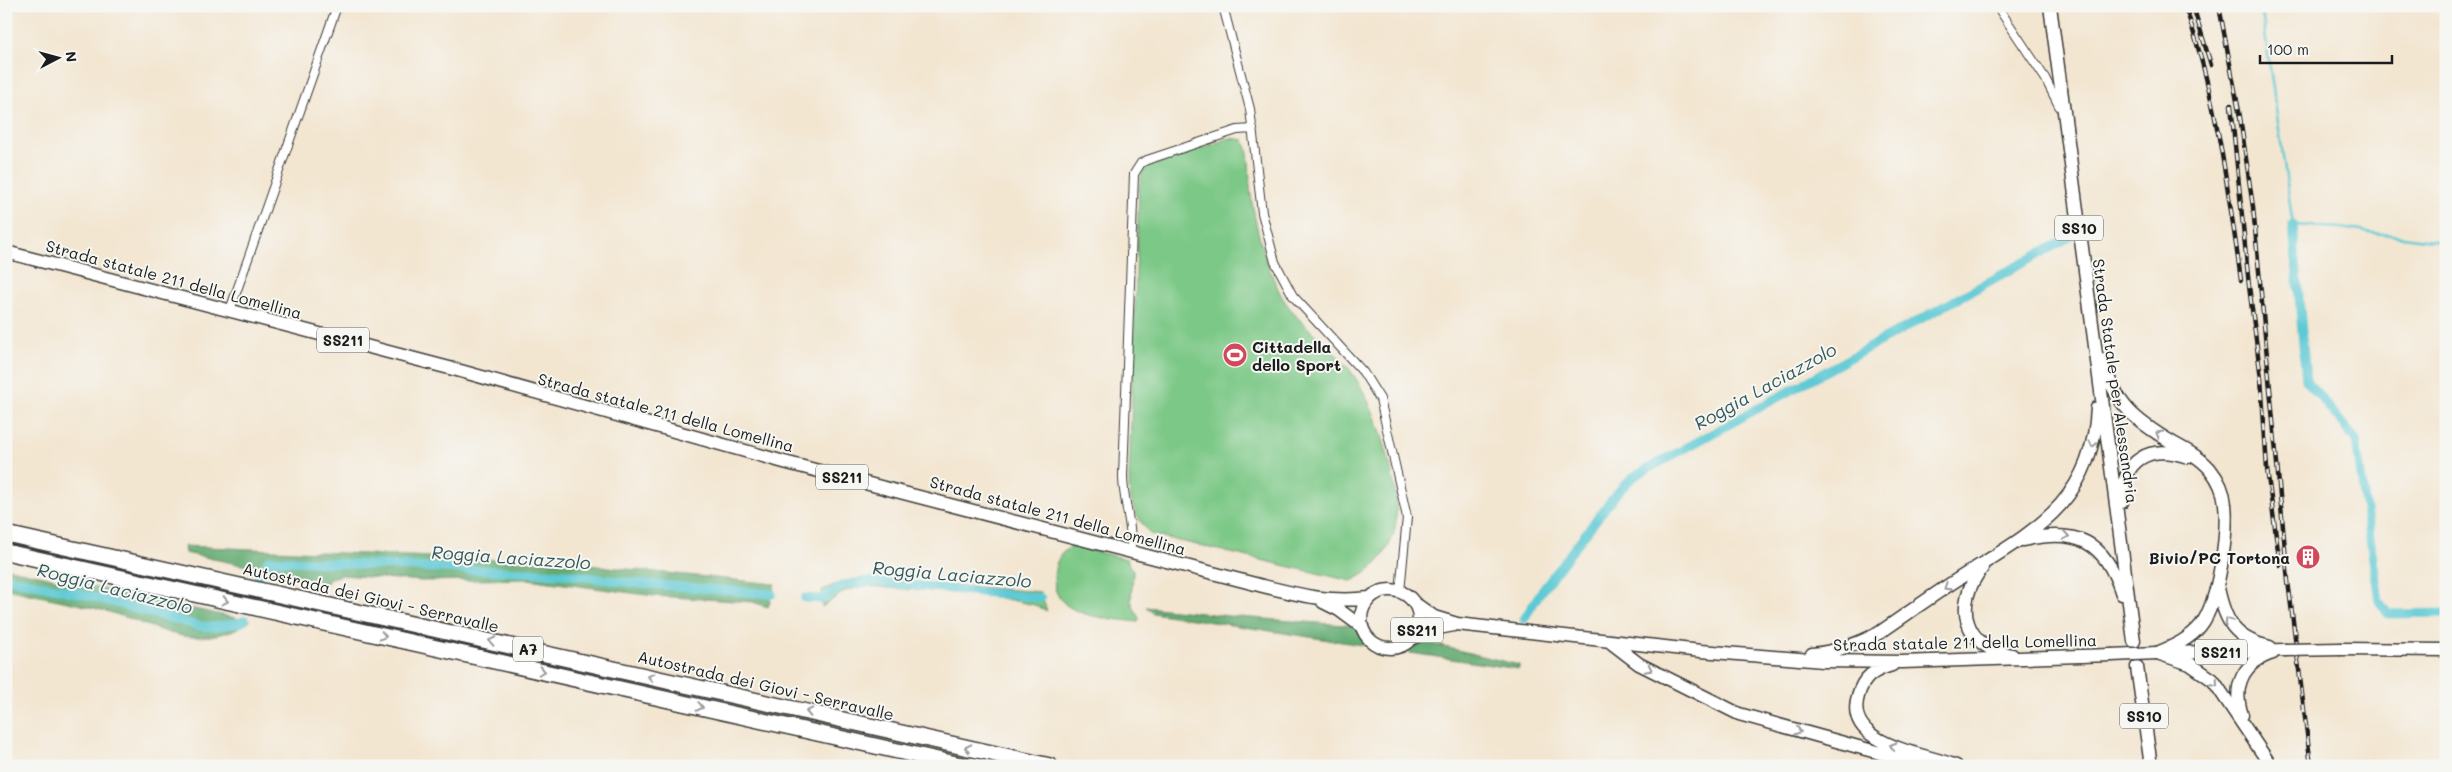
<svg xmlns="http://www.w3.org/2000/svg" width="2452" height="772" font-family="Mali,sans-serif">
<rect width="100%" height="100%" fill="#f6f6f2"/>
<filter id="ink" filterUnits="userSpaceOnUse"><feTurbulence type="fractalNoise" baseFrequency=".02" numOctaves="2"/><feDisplacementMap in="SourceGraphic" scale="10" xChannelSelector="R" yChannelSelector="G"/><feConvolveMatrix kernelMatrix="1 2 1 2 8 2 1 2 1" color-interpolation-filters="sRGB"/></filter>
<filter id="wash" filterUnits="userSpaceOnUse"><feTurbulence type="fractalNoise" baseFrequency=".0096" numOctaves="4" result="noise"/><feDisplacementMap in="SourceGraphic" scale="20" xChannelSelector="R" yChannelSelector="G"/><feGaussianBlur stdDeviation="1.12" result="paint"/><feColorMatrix in="noise" values="0 0 0 0 0 0 0 0 0 0 0 0 0 0 0 0 0 1.4 0 .05"/><feComposite in="paint" operator="in"/></filter>
<g filter="url(#wash)">
<rect width="100%" height="100%" fill="#f3e6d1"/>
<path fill="#7cc886" stroke="#4c7251" d="M1230,138l14,2c8,18 4,37 7,56 5,33 13,64 28,95 15,31 49,51 71,79 25,32 53,117 45,158 -5,24 -22,44 -44,53l-201,-47c-14,-18 -21,-30 -21,-53l10,-293 3,-14 5,-7z
M1073,546l54,13 6,12 -2,30 8,18 -1,3c-34,-5 -92,-3 -83,-53 2,-11 8,-19 18,-23z
M862,578l178,14 7,19 -12,-6 -49,-10 -122,-9 -19,5 -23,16v-17l20,-8z"/>
<path fill="#65ac73" stroke="#406448" d="M184,546l384,17 207,21 -7,23 -15,-5 -99,-6 -127,-17 -105,2 -80,-6 -12,3 -3,5 -142,-30z
M6,568l239,52 5,1c-15,11 -35,16 -54,16 -21,1 -53,-14 -74,-21 -37,-12 -77,-18 -116,-27z
M1146,607l93,10 119,9 10,18v2l-215,-33z
M1416,640l103,25v4l-116,-17z"/>
<g fill="none" stroke-linecap="round" stroke-linejoin="round">
<path stroke="#5dc9d4" stroke-width="2.5" d="M2261,6l32,219 47,3 106,15"/>
<path stroke="#5dc9d4" stroke-width="9" d="M2293,225l13,155 50,60 23,161 9,13 58,-1
M258,577l10,-17 297,14 58,8 149,12
M6,578l76,16 117,32 15,1 28,-5 3,-2
M805,598l17,1 21,-14 28,-4 170,17
M1524,619l18,-29 74,-96 17,-17 437,-240"/>
</g>
</g>
<g filter="url(#ink)">
<g fill="none" stroke-linecap="round" stroke-linejoin="round">
<defs>
<path id="minor" d="M1223,6l27,103 12,104 13,49 18,34 70,76 17,27 27,118 -7,75
M1997,6l48,72 14,28
M230,310l107,-304
M1131,551c2,-26 -8,-49 -8,-75l11,-302 7,-11 6,-3 90,-30 16,-1"/>
<path id="primary" d="M2050,6l84,635
M6,252l451,118 327,92 475,123c40,10 70,18 111,13
M2102,360c14,45 32,60 71,83 13,7 28,15 37,26 8,10 14,22 15,35 3,29 -6,97 -24,121 -11,14 -27,21 -44,28
M2122,502c0,-43 27,-58 66,-45
M2023,540c53,-12 82,0 99,54
M1982,568c-29,36 -19,80 30,87
M2218,588c7,33 16,51 52,59
M1361 619a29 29 0 1 1 58 0a29 29 0 1 1-58 0Z
M1323,602l16,8 23,17
M1414,603l20,14 23,7 244,27 122,10 79,1 209,-7
M1411,639l22,-10 21,-4
M1609,641l30,23 100,50 188,52
M2341,649l105,1
M2157,653l33,11 23,16 58,86
M2170,653l115,-3
M1812,654c24,-2 46,-10 67,-21 25,-17 50,-35 76,-52 73,-47 138,-75 142,-173
M1892,665c-18,5 -29,12 -34,31 -15,50 67,57 98,70
M2137,667l14,99
M2242,715c-10,-29 1,-53 31,-62"/>
<path id="motorway" d="M6,534l1044,232
M6,552l959,214"/>
</defs>
<use href="#minor" stroke="#3c3a37" stroke-width="10"/>
<use href="#primary" stroke="#3c3a37" stroke-width="15"/>
<use href="#motorway" stroke="#3c3a37" stroke-width="18"/>
<use href="#minor" stroke="#fff" stroke-width="8"/>
<use href="#primary" stroke="#fff" stroke-width="12"/>
<use href="#motorway" stroke="#fff" stroke-width="15"/>
<defs>
<path id="rail" d="M2185,6c31,89 43,182 56,274
M2193,6l18,59
M2219,6l21,111 13,90 35,374 23,185
M2231,105l18,181 12,92 6,91 13,96"/>
</defs>
<use href="#rail" stroke="#1c1c1c" stroke-width="4.5"/>
<use href="#rail" stroke="#f6f6f2" stroke-width="2.5" stroke-dasharray="8" stroke-linecap="butt"/>
<defs>
<path id="primary-bridge" d="M2285,650l56,-1
M2111,655l46,-2"/>
</defs>
<use href="#primary-bridge" stroke="#3c3a37" stroke-width="15" stroke-linecap="butt"/>
<use href="#primary-bridge" stroke="#fff" stroke-width="12"/>
</g>
<defs><path id="oneway-chevron" d="M-2-3.5L2.5 0L-2 3.5" fill="none" stroke-width="1.6" stroke-linecap="round" stroke-linejoin="round" transform="scale(1.25)"/></defs>
<g stroke="#999">
<use href="#oneway-chevron" transform="translate(2159 434) rotate(-149)"/>
<use href="#oneway-chevron" transform="translate(2093 444) rotate(104)"/>
<use href="#oneway-chevron" transform="translate(2066 536) rotate(9)"/>
<use href="#oneway-chevron" transform="translate(1947 587) rotate(146)"/>
<use href="#oneway-chevron" transform="translate(225 601) rotate(13)"/>
<use href="#oneway-chevron" transform="translate(2228 621) rotate(-121)"/>
<use href="#oneway-chevron" transform="translate(383 636) rotate(13)"/>
<use href="#oneway-chevron" transform="translate(492 641) rotate(-167)"/>
<use href="#oneway-chevron" transform="translate(1649 669) rotate(27)"/>
<use href="#oneway-chevron" transform="translate(542 671) rotate(13)"/>
<use href="#oneway-chevron" transform="translate(651 677) rotate(-167)"/>
<use href="#oneway-chevron" transform="translate(2215 683) rotate(49)"/>
<use href="#oneway-chevron" transform="translate(700 707) rotate(13)"/>
<use href="#oneway-chevron" transform="translate(809 712) rotate(-167)"/>
<use href="#oneway-chevron" transform="translate(1798 731) rotate(16)"/>
<use href="#oneway-chevron" transform="translate(1893 746) rotate(-163)"/>
<use href="#oneway-chevron" transform="translate(968 748) rotate(-167)"/>
</g>
</g>
<defs>
<symbol id="stadium-disc" viewBox="-11 -11 22 22"><circle r="9.5" fill="#d1495b" stroke="#f6f6f2"/><path d="M0-5a6.5 5 0 1 0 0 10a6.5 5 0 1 0 0-10ZM-3.5-1.8h7v3.6h-7Z" fill="#fff"/></symbol>
<symbol id="building-disc" viewBox="-11 -11 22 22"><circle r="9.5" fill="#d1495b" stroke="#f6f6f2"/><path d="M-4-6H4V6H1V3H-1V6H-4ZM-2.5-4.3h1.7v1.8h-1.7ZM.8-4.3h1.7v1.8H.8ZM-2.5-1h1.7V.8h-1.7ZM.8-1h1.7V.8H.8Z" fill="#fff"/></symbol>
</defs>
<g fill-rule="evenodd">
<use href="#stadium-disc" x="1221" y="341" width="28" height="28"/>
<use href="#building-disc" x="2294" y="543" width="28" height="28"/>
</g>
<g text-anchor="middle" dominant-baseline="central" stroke-width="4" stroke-linejoin="round" paint-order="stroke">
<g fill="#f6f6f2" stroke="#5d5d5c" stroke-width="1">
<rect x="2055" y="215.5" width="48" height="25" rx="4"/>
<rect x="317" y="327.5" width="52" height="25" rx="4"/>
<rect x="816" y="464.5" width="52" height="25" rx="4"/>
<rect x="1391" y="617.5" width="52" height="25" rx="4"/>
<rect x="513" y="636.5" width="30" height="25" rx="4"/>
<rect x="2195" y="639.5" width="52" height="25" rx="4"/>
<rect x="2120" y="703.5" width="48" height="25" rx="4"/>
</g>
<g font-size="15" font-weight="bold" fill="#1c1c1c">
<text x="2079" y="228">SS10</text>
<text x="343" y="340">SS211</text>
<text x="842" y="477">SS211</text>
<text x="1417" y="630">SS211</text>
<text x="528" y="649">A7</text>
<text x="2221" y="652">SS211</text>
<text x="2144" y="716">SS10</text>
</g>
<g font-size="16" fill="#1c1c1c" stroke="#f6f6f2">
<text transform="translate(174 279) rotate(15)">Strada statale 211 della Lomellina</text>
<text transform="translate(2116 381) rotate(82)">Strada Statale per Alessandria</text>
<text transform="translate(666 412) rotate(15)">Strada statale 211 della Lomellina</text>
<text transform="translate(1058 515) rotate(15)">Strada statale 211 della Lomellina</text>
<text transform="translate(371 597) rotate(13)">Autostrada dei Giovi - Serravalle</text>
<text transform="translate(1965 642) rotate(-1)">Strada statale 211 della Lomellina</text>
<text transform="translate(766 685) rotate(13)">Autostrada dei Giovi - Serravalle</text>
</g>
<g font-size="16" font-weight="bold" fill="#1c1c1c" stroke="#f6f6f2" text-anchor="start">
<text x="1252" y="346">Cittadella<tspan x="1252" dy="18">dello Sport</tspan></text>
<text x="2290" y="557" text-anchor="end">Bivio/PC Tortona</text>
</g>
<g font-size="18" font-style="italic" fill="#33595c" stroke="#f6f6f2">
<text transform="translate(1765 386) rotate(-29)">Roggia Laciazzolo</text>
<text transform="translate(511 557) rotate(4)">Roggia Laciazzolo</text>
<text transform="translate(952 574) rotate(5)">Roggia Laciazzolo</text>
<text transform="translate(115 588) rotate(14)">Roggia Laciazzolo</text>
</g>
</g>
<rect width="2452" height="772" fill="none" stroke="#f6f6f2" stroke-width="25"/>
<g transform="translate(58 58) rotate(84)" stroke="#f6f6f2" stroke-width="4" paint-order="stroke">
<path d="M0-4L9 19L0 12L-9 19Z" fill="#1c1c1c"/>
<text y="-8" font-size="14" font-weight="bold" text-anchor="middle" fill="#1c1c1c">N</text>
</g>
<path d="M2260 55v8h132v-8" fill="none" stroke="#1c1c1c" stroke-width="2.5"/>
<text x="2267" y="55" font-size="15" fill="#1c1c1c" stroke="#f6f6f2" stroke-width="4" paint-order="stroke">100 m</text>
</svg>
